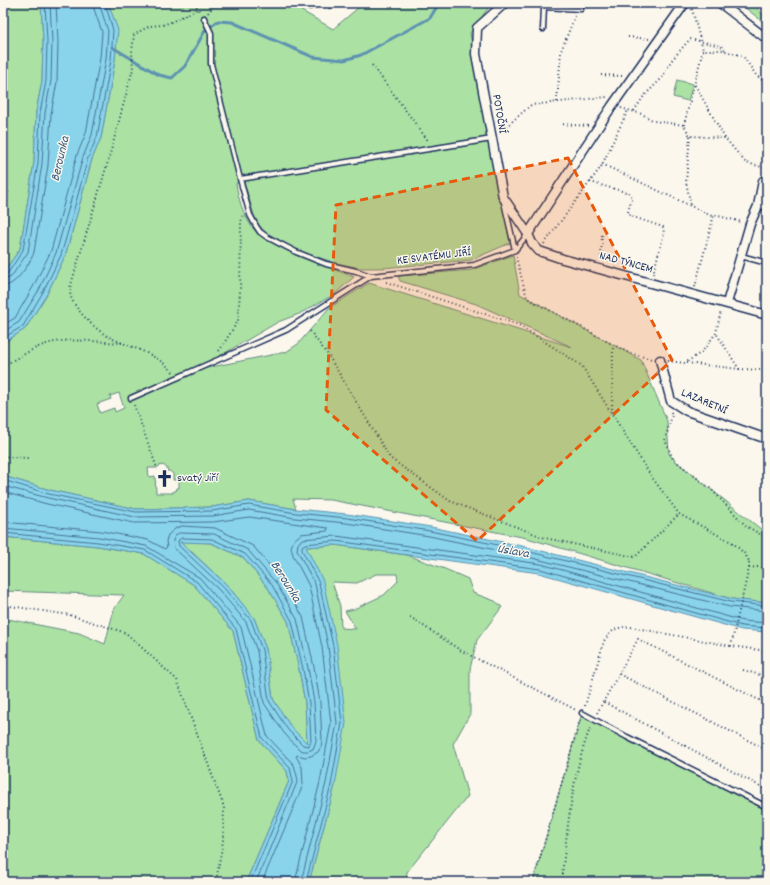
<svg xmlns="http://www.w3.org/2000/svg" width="770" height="885" font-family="Dekko,sans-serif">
<rect width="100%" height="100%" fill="#fbf7ec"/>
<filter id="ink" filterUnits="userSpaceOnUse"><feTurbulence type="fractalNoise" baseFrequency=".025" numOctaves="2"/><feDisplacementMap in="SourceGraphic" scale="8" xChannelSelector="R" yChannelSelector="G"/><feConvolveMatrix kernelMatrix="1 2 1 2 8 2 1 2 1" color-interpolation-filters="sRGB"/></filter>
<g filter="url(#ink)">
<path fill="#abe1a3" stroke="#638880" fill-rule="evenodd" d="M3,3h38l2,38 -1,40 -6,31 -2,50 -14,87 -17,24z
M108,3h244l-23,6 -2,-4 -17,5 -22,-7 45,26 26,-22 2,-4h131l-22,30 40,210 -39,17 -88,8h-23l-24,-5 -37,-12 -32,-18 -8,-7 -5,-11 -10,-33 -8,1c2,15 7,31 16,44 14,20 77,40 102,50l-19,17 -36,20 -21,8 -82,48 90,-18 12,-8 31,-36 40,-25 203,64 -96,-43 -76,-23 -2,-5 74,-6 41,-15 7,39 121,66 26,61 2,33 9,9 89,71v69l-35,-4 -205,-61 -196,-38 -38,-1 3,10 -47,-8 -37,6 -76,2 -86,-19 -47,-14v-133l22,-14 22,-35 18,-38 7,-24 20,-73 9,-21 14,-78 2,-30zM119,393l5,15 -9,4 -1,-4 -14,5 -3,-9 14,-5 -1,-3zM163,465l4,3v3h3l3,3v6h6v8h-2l-1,3h-3v2h-17l-1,-17 -6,1 -1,-9h9l2,-2z
M739,3h13l15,16v6z
M677,80l16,4 -5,17 -15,-4z
M3,537l95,9 46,8 50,31 39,46 26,109 28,31 2,10 -43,101h-243v-264l76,15 26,11 9,-35 10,-14 -121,-4z
M180,541l31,2 33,15 24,30 20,33 11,48 6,34 2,41 -16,-17 -18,-28 -7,-50 -12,-31 -28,-34z
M335,545l72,10 38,14 23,10 5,14 22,8 7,6 -25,33 -7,29v45l-17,30 15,52 -61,76 -1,10h-97l26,-97 -29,-238zM376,574h21l1,7 -14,14 -30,14 -9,2 11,18 -15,-1 -1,-22 -8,-24 25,1z
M582,713l185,94v75h-234z"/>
<path fill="#89d4ea" stroke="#5d92b2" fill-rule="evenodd" d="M41,3h67l10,27 -3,30 -14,78 -9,21 -20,73 -7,24 -18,38 -22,35 -22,14v-70l17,-24 14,-87 2,-50 6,-31 1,-40z
M3,476l47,14 86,19 76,-2 37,-6 47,8 51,5 84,13 91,19 210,53 35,4v29l-25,-2 -203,-57 -204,-28 -29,2 17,34 14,64 9,78 -11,62 -26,97h-63l43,-101 -2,-10 -28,-31 -26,-109 -39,-46 -50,-31 -46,-8 -95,-9zM180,542l31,1 33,15 24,30 20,33 11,48 6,34 2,40 -16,-16 -18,-28 -7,-50 -12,-31 -28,-34z"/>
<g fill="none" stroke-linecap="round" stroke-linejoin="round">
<path stroke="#477196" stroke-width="1" d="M3,275l5,-2 15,-23 15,-87 2,-50 6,-32 1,-40 -2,-38
M3,280l4,-1 4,-2 17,-25 14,-88 3,-51 6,-32 1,-40 -2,-38
M3,286c3,0 6,-1 9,-3 7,-4 20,-23 22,-31l14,-87 3,-51 6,-32 1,-41 -2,-38
M3,325l12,-7 18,-31 18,-36 26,-96 9,-22 14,-75 2,-26 -8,-23 -1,-6
M3,332l16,-10 20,-32 17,-37 27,-96 9,-22 14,-76 2,-28 -9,-28
M3,338l20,-12 20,-34 18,-37 7,-24 20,-73 9,-21 14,-77 2,-30 -8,-27
M3,480l46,14 87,18 76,-1 37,-6 47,8 51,5 83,13 92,19 209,52 36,4
M3,486l45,12 87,19 78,-1 36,-6 46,8 51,5 83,13 91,19 210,52 37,4
M3,492l44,12 87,19 79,-1 36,-5 79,11 -1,3 -26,3 -7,6 -3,7 2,8 16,31 13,61 9,76 -11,59 -25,100
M3,522l98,9 47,9 17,9 2,-2 -1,-6 2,-6 8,-7 6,-2 33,2 38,18 28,33 22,38 11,50 6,35 2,39 -1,6 -3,5 -7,4 -6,1 -7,-2 -2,1 6,11 1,18 -41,97
M3,528l96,9 47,9 54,32 41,49 26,109 27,29 4,15 -42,102
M3,533l95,9 47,8 52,32 39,47 26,109 28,30 3,13 -43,101
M179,533l35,1 34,16 28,33 21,36 11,49 6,34 2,39 -3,8 -5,2h-5l-4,-2 -15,-16 -20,-30 -7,-52 -11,-29 -27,-32 -45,-42 -1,-8 2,-4z
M182,538l30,1 33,15 27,31 20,36 11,48 6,34 2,38 -2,5 -6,-1 -15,-15 -19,-29 -7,-51 -11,-30 -28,-33 -44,-41 -1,-5z
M301,882l25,-99 11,-60 -9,-77 -13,-62 -18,-34 1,-6 4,-5 34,-3 205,28 202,57 24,2
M306,882l25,-97 11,-62 -9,-77 -14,-63 -17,-33v-4l3,-2 31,-3 204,28 202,57 25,2"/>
<path stroke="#5d92b2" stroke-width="3" d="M210,27l8,-6 14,1 81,35 31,3 17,-5 69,-37 9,-15
M112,47l47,28 13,3 13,-12 21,-37"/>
<defs>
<path id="service" d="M204,18l7,15v31l29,115 10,36 6,11 4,6 7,5 29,15 30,12 30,7 15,5
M543,29l1,-22 37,2v-6
M240,179l252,-40
M504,202l11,48
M763,207l4,-15
M741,256l26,7
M131,398l155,-68 85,-54 103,-11 41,-15 13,-16
M582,713l45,24 140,70"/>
<path id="minor" d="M505,3l-28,25 -1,26 27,143 25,37 4,9 7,8 24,8 204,56
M720,3l47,36
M528,234l84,-128 73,-103
M727,303l23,-79 8,-18 5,-25
M660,360l11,41 16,10 80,28"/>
</defs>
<use href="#service" stroke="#1b2f5e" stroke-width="7"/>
<use href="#minor" stroke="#1b2f5e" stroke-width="11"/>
<path stroke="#1b2f5e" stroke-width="2" stroke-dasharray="1 3" stroke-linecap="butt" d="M194,3l7,10
M692,9l11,41
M208,13l8,-10
M628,37l22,2
M372,65l57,77
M601,75l22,1
M695,85l30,53
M557,102l4,-51 14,-35
M621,108l21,6 12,7 30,4 6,11 35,2 21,25 21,5
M634,111l10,-15 18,-18 9,-17 19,-22 31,7 4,4
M559,124l30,2
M684,125l19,-75h19l21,6 13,19 11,9
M500,132l31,-27 76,-8
M690,136l-4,46 5,24
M602,164l112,53
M590,182l39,11 3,4 -4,15 2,4 33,11 1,6 -11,41
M3,186l6,8
M544,244l57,-77 27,-57
M516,257l11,41 102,55 23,6
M601,260l1,-28
M386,282l133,43 63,41 69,110 28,38 54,29 12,11 4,7v7l-18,78 36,5
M695,287l19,-72 28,7
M310,331l18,24 62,103 60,43 95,37 90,19 44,-43
M219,351l19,-30 2,-30 1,-70 2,-6
M668,361l17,2 17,-11 14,-19 5,-22
M687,363l52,6 -23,-36
M3,366c15,-8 31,-19 47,-23 18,-5 53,-1 72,0
M739,369l28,1
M173,372c-18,-20 -42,-24 -64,-35 -13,-7 -33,-26 -38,-40 -1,-3 -1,-6 -1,-9l39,-130 24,-89 -1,-17 2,-17 8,-5 8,-4 12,-1 9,-3 27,-13
M134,405l23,63
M671,412l1,3 -7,25 8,19 38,30 35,37 21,12
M612,413l1,-69
M3,455l6,2 19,1
M749,568l8,-1 10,3
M3,605l67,10 56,18 51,47 47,127 -1,34 -7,41
M410,617l50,33 116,60
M743,670l24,7
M619,674l148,76
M604,702l163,88
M585,706l19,-65c7,-11 14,-15 27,-14l100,19
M597,713l41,-74 129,65
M533,882l47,-162
M561,882c7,-53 10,-106 30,-156"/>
<use href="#service" stroke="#fbf7ec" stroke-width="4"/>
<use href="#minor" stroke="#fbf7ec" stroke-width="8"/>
<path stroke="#1b2f5e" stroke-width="3" d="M760,3l7,6"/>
</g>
</g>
<path fill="#e8590c" fill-opacity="0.2" stroke="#e8590c" stroke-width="3" stroke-dasharray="8 5" stroke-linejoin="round" d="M568,158l104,202 -195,181 -151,-131 10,-205z"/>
<defs>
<symbol id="church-bare" viewBox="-9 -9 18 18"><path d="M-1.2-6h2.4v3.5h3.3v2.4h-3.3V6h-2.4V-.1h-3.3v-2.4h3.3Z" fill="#1b2f5e" stroke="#fbf7ec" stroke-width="2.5" paint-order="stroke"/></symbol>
</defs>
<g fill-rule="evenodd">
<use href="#church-bare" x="152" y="466" width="25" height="25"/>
</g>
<g text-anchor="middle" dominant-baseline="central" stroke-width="3" stroke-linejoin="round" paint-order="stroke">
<g font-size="12" fill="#1b2f5e" stroke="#fbf7ec">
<text transform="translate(499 114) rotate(80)">POTOČNÍ</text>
<text transform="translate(434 257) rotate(-7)">KE SVATÉMU JIŘÍ</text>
<text transform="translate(626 263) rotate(15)">NAD TÝNCEM</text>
<text transform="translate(704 402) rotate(23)">LAZARETNÍ</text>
</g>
<g font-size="12" fill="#1b2f5e" stroke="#fbf7ec" text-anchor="start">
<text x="177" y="478">svatý Jiří</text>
</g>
<g font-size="13" font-style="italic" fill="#365881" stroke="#fbf7ec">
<text transform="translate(61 159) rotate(-77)">Berounka</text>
<text transform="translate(513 552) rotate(10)">Úslava</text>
<text transform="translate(285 582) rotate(58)">Berounka</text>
</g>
</g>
<rect width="770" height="885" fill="none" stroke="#fbf7ec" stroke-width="16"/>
<rect x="8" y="8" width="754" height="869" fill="none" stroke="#1b2f5e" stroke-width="1.5" filter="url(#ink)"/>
</svg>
